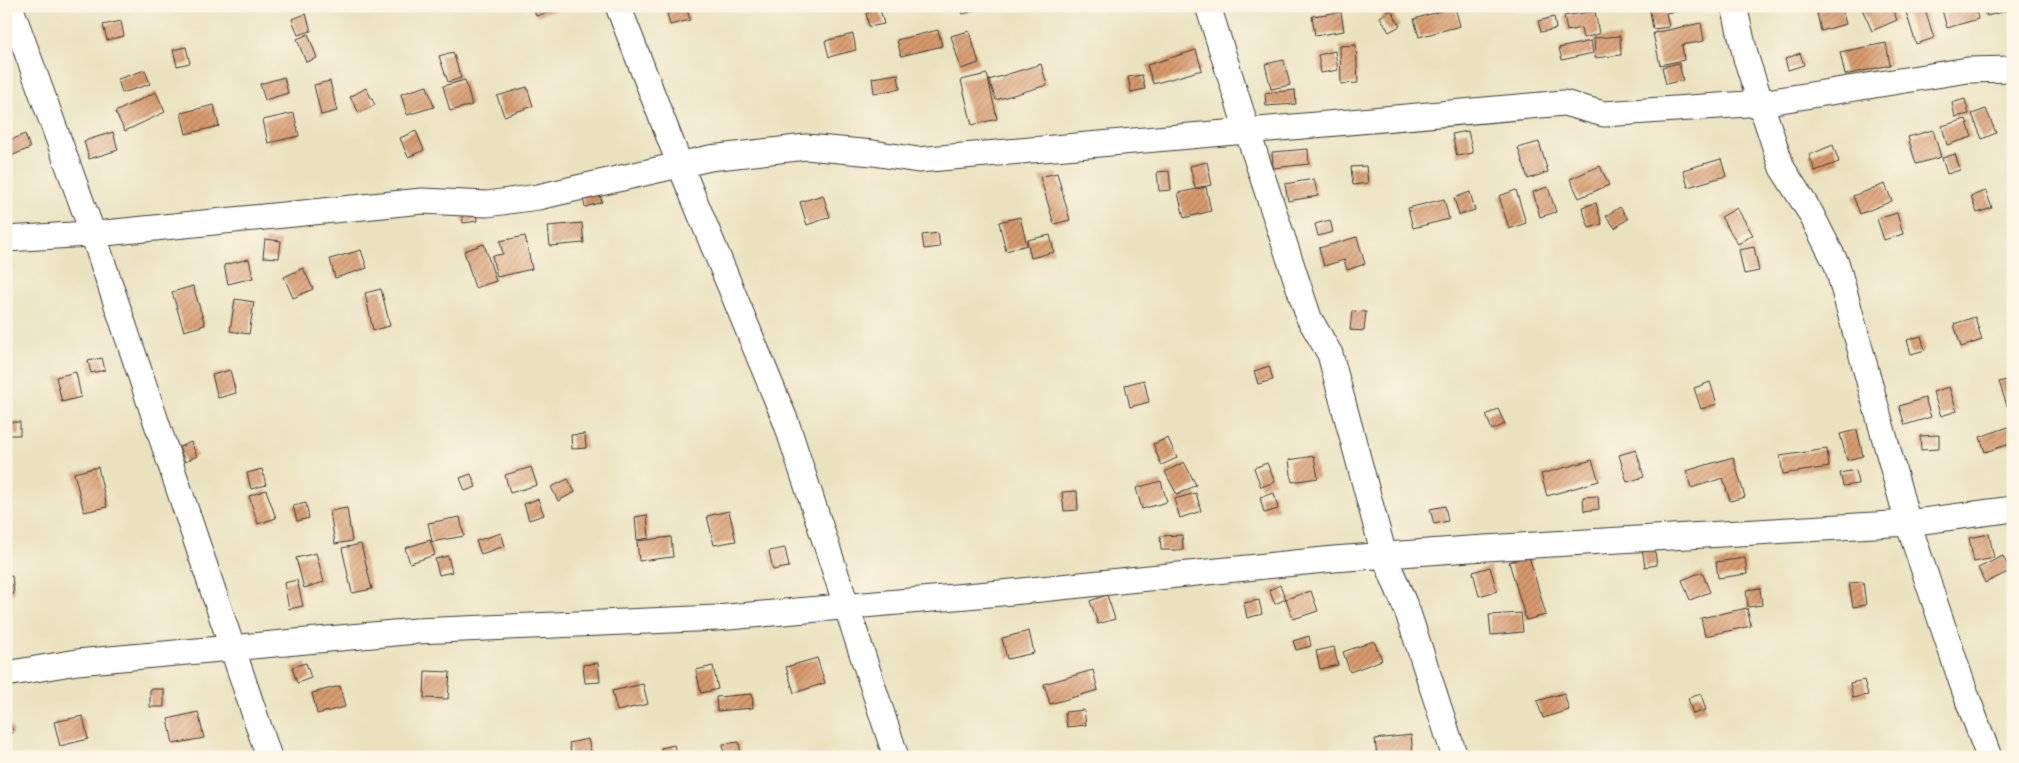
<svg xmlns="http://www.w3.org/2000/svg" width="2019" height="763" font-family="Itim,sans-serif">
<defs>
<pattern id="building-hatch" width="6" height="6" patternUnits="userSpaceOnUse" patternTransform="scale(1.25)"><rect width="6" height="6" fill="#d89a6d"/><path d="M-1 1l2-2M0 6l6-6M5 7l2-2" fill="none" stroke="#ae7d59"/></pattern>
</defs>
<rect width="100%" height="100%" fill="#fcf5e5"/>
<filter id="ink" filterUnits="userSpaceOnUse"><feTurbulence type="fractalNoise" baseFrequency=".02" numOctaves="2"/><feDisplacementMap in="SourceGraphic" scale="10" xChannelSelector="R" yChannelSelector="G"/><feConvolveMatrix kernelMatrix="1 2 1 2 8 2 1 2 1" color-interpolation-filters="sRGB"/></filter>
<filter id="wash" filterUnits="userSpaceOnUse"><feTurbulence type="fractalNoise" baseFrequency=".0096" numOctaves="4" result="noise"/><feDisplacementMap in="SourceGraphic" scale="20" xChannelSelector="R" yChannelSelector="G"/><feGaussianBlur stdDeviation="1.12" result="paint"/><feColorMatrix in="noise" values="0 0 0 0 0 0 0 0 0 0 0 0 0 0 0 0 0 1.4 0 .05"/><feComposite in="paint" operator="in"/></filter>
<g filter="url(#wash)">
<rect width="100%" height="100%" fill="#eae2bf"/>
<g id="blocks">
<path fill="url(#building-hatch)" d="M533,6h31l1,1 -29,9z
M665,6h21l4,14 -20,5z
M961,6h17v3l-15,5z
M1649,6h39l1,3 -23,4 3,14 -16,2z
M1826,6h15l5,18 -25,7 -5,-22z
M1868,6h23l6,14 -25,11 -10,-22z
M1914,6h10l10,32 -18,6 -11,-35z
M1941,6h34l3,13 -31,9z
M1984,6h24l1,4 -22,6z
M1455,7l5,19 -41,11 -5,-18z
M880,9l4,15 -15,3 -3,-14z
M1391,10l9,16 -11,6 -9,-15z
M1595,11l4,23 -16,4 -2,-10 -14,3 -3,-15z
M1341,12l3,19 -29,5 -3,-20z
M306,14l5,17 -13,4 -6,-16z
M1554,17l2,12 -15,3 -3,-11z
M121,21l3,15 -17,4 -4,-15z
M1701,23l3,18 -22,4 2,15 -24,5 -7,-32z
M938,30l4,16 -41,10 -4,-16z
M969,31l10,32 -18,6 -10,-33z
M308,34l9,24 -11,4 -9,-23z
M853,34l3,16 -27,7 -4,-16z
M1620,36l1,19 -26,3 -1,-20z
M1591,41l2,12 -31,7 -3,-12z
M1886,43l4,22 -45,10 -5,-23z
M1356,45l2,38 -17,1 -1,-38z
M186,47l4,16 -13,3 -4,-16z
M1196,50l6,20 -49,14 -6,-19z
M1335,51l3,19 -17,3 -3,-18z
M453,52l8,26 -13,4 -9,-26z
M1800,53l4,12 -16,5 -3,-11z
M1284,60l6,25 -19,4 -6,-25z
M1679,63l4,17 -17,4 -4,-17z
M1041,64l6,21 -51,15 -7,-20z
M145,70l5,14 -28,9 -4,-14z
M898,74l2,15 -26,4 -2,-15z
M987,74l10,45 -25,6 -11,-45z
M1142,75l3,14 -14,3 -3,-15z
M284,77l4,16 -23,7 -5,-16z
M465,80l7,25 -22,6 -7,-25z
M330,81l7,30 -16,4 -7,-30z
M427,86l7,21 -27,8 -6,-21z
M527,87l6,19 -29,10 -7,-20z
M366,88l9,17 -16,8 -9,-16z
M1295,90l1,14 -30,2 -1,-13z
M156,92l9,20 -40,19 -10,-19z
M1965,99l4,15 -14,3 -3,-14z
M214,105l5,21 -33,8 -5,-21z
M1986,109l10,24 -14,6 -10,-25z
M294,113l5,23 -31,7 -5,-23z
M1966,119l6,18 -25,8 -5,-19z
M1933,130l8,27 -25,7 -8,-27z
M416,131l8,19 -16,7 -8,-19z
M1468,131l5,22 -16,3 -5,-22z
M113,132l5,18 -29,9 -5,-18z
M25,134l5,14 -19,8 -5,-14z
M1539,142l9,30 -20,7 -10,-31z
M1833,145l6,17 -24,9 -6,-16z
M1308,149l1,15 -36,4 -1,-16z
M1955,154l5,16 -13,4 -5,-16z
M1721,159l5,17 -38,11 -5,-17z
M1207,162l5,23 -17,3 -5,-22z
M1366,166l2,17 -15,2 -2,-18z
M1600,166l9,19 -30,13 -9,-19z
M1169,171l2,19 -12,1 -2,-19z
M1057,173l13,47 -16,4 -14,-47z
M1314,179l4,17 -30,5 -3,-17z
M1885,184l7,17 -32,13 -7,-18z
M1206,187l5,24 -27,7 -6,-25z
M1548,187l8,25 -16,5 -7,-25z
M598,189l4,13 -17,5 -3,-13z
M1516,190l10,33 -17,6 -10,-33z
M1986,191l6,17 -15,5 -6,-17z
M1470,192l5,18 -16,5 -5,-17z
M823,195l7,22 -23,8 -7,-23z
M1444,199l5,20 -36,9 -5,-20z
M1596,203l6,21 -13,4 -7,-21z
M476,207l1,14 -14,2 -2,-15z
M1620,207l8,12 -13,9 -9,-12z
M1737,208l16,27 -15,9 -17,-27z
M1897,213l6,21 -19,6 -7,-21z
M1020,217l7,28 -21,6 -7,-29z
M1330,220l3,12 -15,4 -3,-12z
M582,223l2,20 -34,3 -2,-20z
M938,233l2,14 -16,2 -2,-14z
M1050,235l4,17 -23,6 -4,-18z
M525,236l7,33 -35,8 -5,-21 11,-2 -3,-13z
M1357,237l8,27 -18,6 -3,-10 -20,6 -5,-18z
M265,239l16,2 -2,17 -16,-1z
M484,244l12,37 -21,7 -11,-37z
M1754,247l5,24 -15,3 -5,-24z
M361,250l6,18 -32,10 -5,-19z
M249,259l4,19 -25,6 -4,-19z
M303,268l10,21 -20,9 -9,-21z
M193,286l12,39 -21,6 -12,-39z
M381,289l9,37 -17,4 -8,-37z
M235,299l19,3 -5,32 -19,-3z
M1352,311l14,1 -2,19 -14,-1z
M1975,317l7,23 -21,7 -7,-23z
M1921,336l4,14 -14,4 -4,-14z
M102,358l3,12 -14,3 -3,-12z
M1269,366l4,14 -15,4 -4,-13z
M230,370l6,23 -18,5 -6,-23z
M76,372l5,25 -19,5 -6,-25z
M2013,378v26l-6,2 -8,-24z
M1144,380l5,22 -19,5 -5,-22z
M1710,382l7,22 -16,5 -7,-21z
M1949,387l8,24 -16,5 -8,-24z
M1925,398l6,19 -26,8 -6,-19z
M1498,409l7,15 -13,6 -6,-15z
M6,422h14v13h-14z
M2011,426l2,17 -28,9 -5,-15z
M1857,430l6,26 -16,4 -7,-26z
M585,434l1,14 -14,1 -1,-14z
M1939,435v14l-18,1 -1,-14z
M1168,438l9,20 -16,7 -8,-21z
M191,442l6,14 -12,6 -6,-15z
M1827,449l2,18 -46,7 -3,-18z
M1636,450l8,27 -17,5 -8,-27z
M1314,456l4,22 -26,4 -3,-22z
M1733,457l12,40 -15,4 -7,-23 -32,10 -5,-17z
M1592,460l7,21 -52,15 -6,-22z
M1184,462l12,23 -19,10 -12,-23z
M1267,463l8,19 -14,5 -7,-19z
M98,467l9,40 -23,5 -10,-39z
M531,467l6,18 -27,8 -5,-18z
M262,469l4,16 -15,4 -4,-16z
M1856,470l2,14 -15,2 -3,-13z
M471,474l5,13 -11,4 -5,-13z
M568,479l7,13 -17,9 -7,-14z
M1161,481l6,21 -25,7 -6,-21z
M266,490l10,28 -18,6 -9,-28z
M1077,491l1,19 -14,1 -2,-19z
M1196,493l5,18 -21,7 -6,-19z
M1274,493l4,16 -14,4 -4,-16z
M1598,496l1,13 -15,2 -1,-14z
M538,499l6,16 -15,5 -5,-16z
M306,503l3,15 -12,3 -4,-15z
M1445,506l3,15 -14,3 -4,-15z
M347,508l5,33 -17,3 -5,-33z
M729,511l7,30 -22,4 -7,-29z
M647,515l2,23 -12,2 -2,-23z
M460,517l4,19 -32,6 -4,-19z
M501,533l4,13 -24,8 -5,-13z
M1989,534l5,24 -20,4 -5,-24z
M1182,535l1,15h-22l-1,-14z
M671,537l2,20 -34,4 -2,-20z
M430,540l5,15 -25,8 -5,-15z
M361,544l11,45 -20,4 -10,-45z
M1654,545l3,20 -12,2 -3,-20z
M785,548l4,19 -16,3 -4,-19z
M316,553l8,29 -20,6 -8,-30z
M448,556l4,16 -13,3 -4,-16z
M1529,556l17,59 -20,5 -17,-58z
M2003,556l7,15 -25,12 -7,-15z
M1745,558l2,16 -29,4 -2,-16z
M1490,567l7,24 -18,5 -6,-24z
M1702,572l8,20 -20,8 -8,-20z
M12,576l2,18 -8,1v-18z
M297,580l6,26 -14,3 -5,-26z
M1863,582l3,23 -13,2 -4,-24z
M1280,585l6,14 -11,5 -6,-14z
M1760,588l2,17 -14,2 -2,-17z
M1311,591l7,20 -25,8 -7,-20z
M1107,595l8,24 -17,5 -8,-23z
M1259,600l3,14 -15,4 -3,-15z
M1747,608l4,18 -46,10 -4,-18z
M1521,613l2,19 -32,3 -2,-20z
M1029,631l5,22 -27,6 -5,-21z
M1309,636l2,10 -15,4 -3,-9z
M1374,641l8,19 -32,12 -7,-20z
M1334,647l4,18 -18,4 -4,-18z
M817,658l8,25 -31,10 -8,-26z
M306,663l5,15 -14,5 -5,-16z
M598,663l2,19 -15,1 -2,-18z
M713,666l5,23 -17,4 -5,-23z
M1093,670l5,20 -48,14 -6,-20z
M425,671l25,1 -2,27 -24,-1z
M1864,680l4,15 -15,3 -3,-15z
M643,684l5,20 -31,7 -5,-20z
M340,686l5,21 -28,7 -5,-21z
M150,689h14v18h-14z
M1564,693l5,17 -26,8 -6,-17z
M752,694l1,14 -36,3 -1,-14z
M1701,694l5,16 -13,4 -5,-16z
M1084,710l2,15 -19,2 -2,-15z
M198,712l6,26 -31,6 -5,-25z
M83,716l5,23 -28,7 -6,-24z
M6,718l8,14 -8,4z
M1411,735l2,19 -36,3 -2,-18z
M588,739l4,18h-20l-3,-14z
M739,742l2,15h-17l-1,-13z
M674,745l3,12h-14l-2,-9z"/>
</g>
</g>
<g filter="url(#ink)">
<use href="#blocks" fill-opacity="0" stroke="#3b3a34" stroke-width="1"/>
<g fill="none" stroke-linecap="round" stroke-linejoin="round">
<defs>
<path id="street" d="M10,6l83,228 176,523
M618,6l62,159 106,257 110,335
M1208,6l39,124 62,188 21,36 54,201 24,58 47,144
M1734,6l12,52 36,110 28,44 27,53 71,258 56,166 25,68
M6,239l99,-6 317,-32 65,3 51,-7 172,-39 96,-11 67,6 45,7 646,-57 40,11 157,-11 207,-33 45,-1
M6,674l71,-12 339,-31 301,-13 295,-26 322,-33 135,-10 439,-26 105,-14"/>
</defs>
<use href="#street" stroke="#3b3a34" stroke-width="27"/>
<use href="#street" stroke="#fff" stroke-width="25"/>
</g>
</g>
<rect width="2019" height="763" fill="none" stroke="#fcf5e5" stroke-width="25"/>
</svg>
